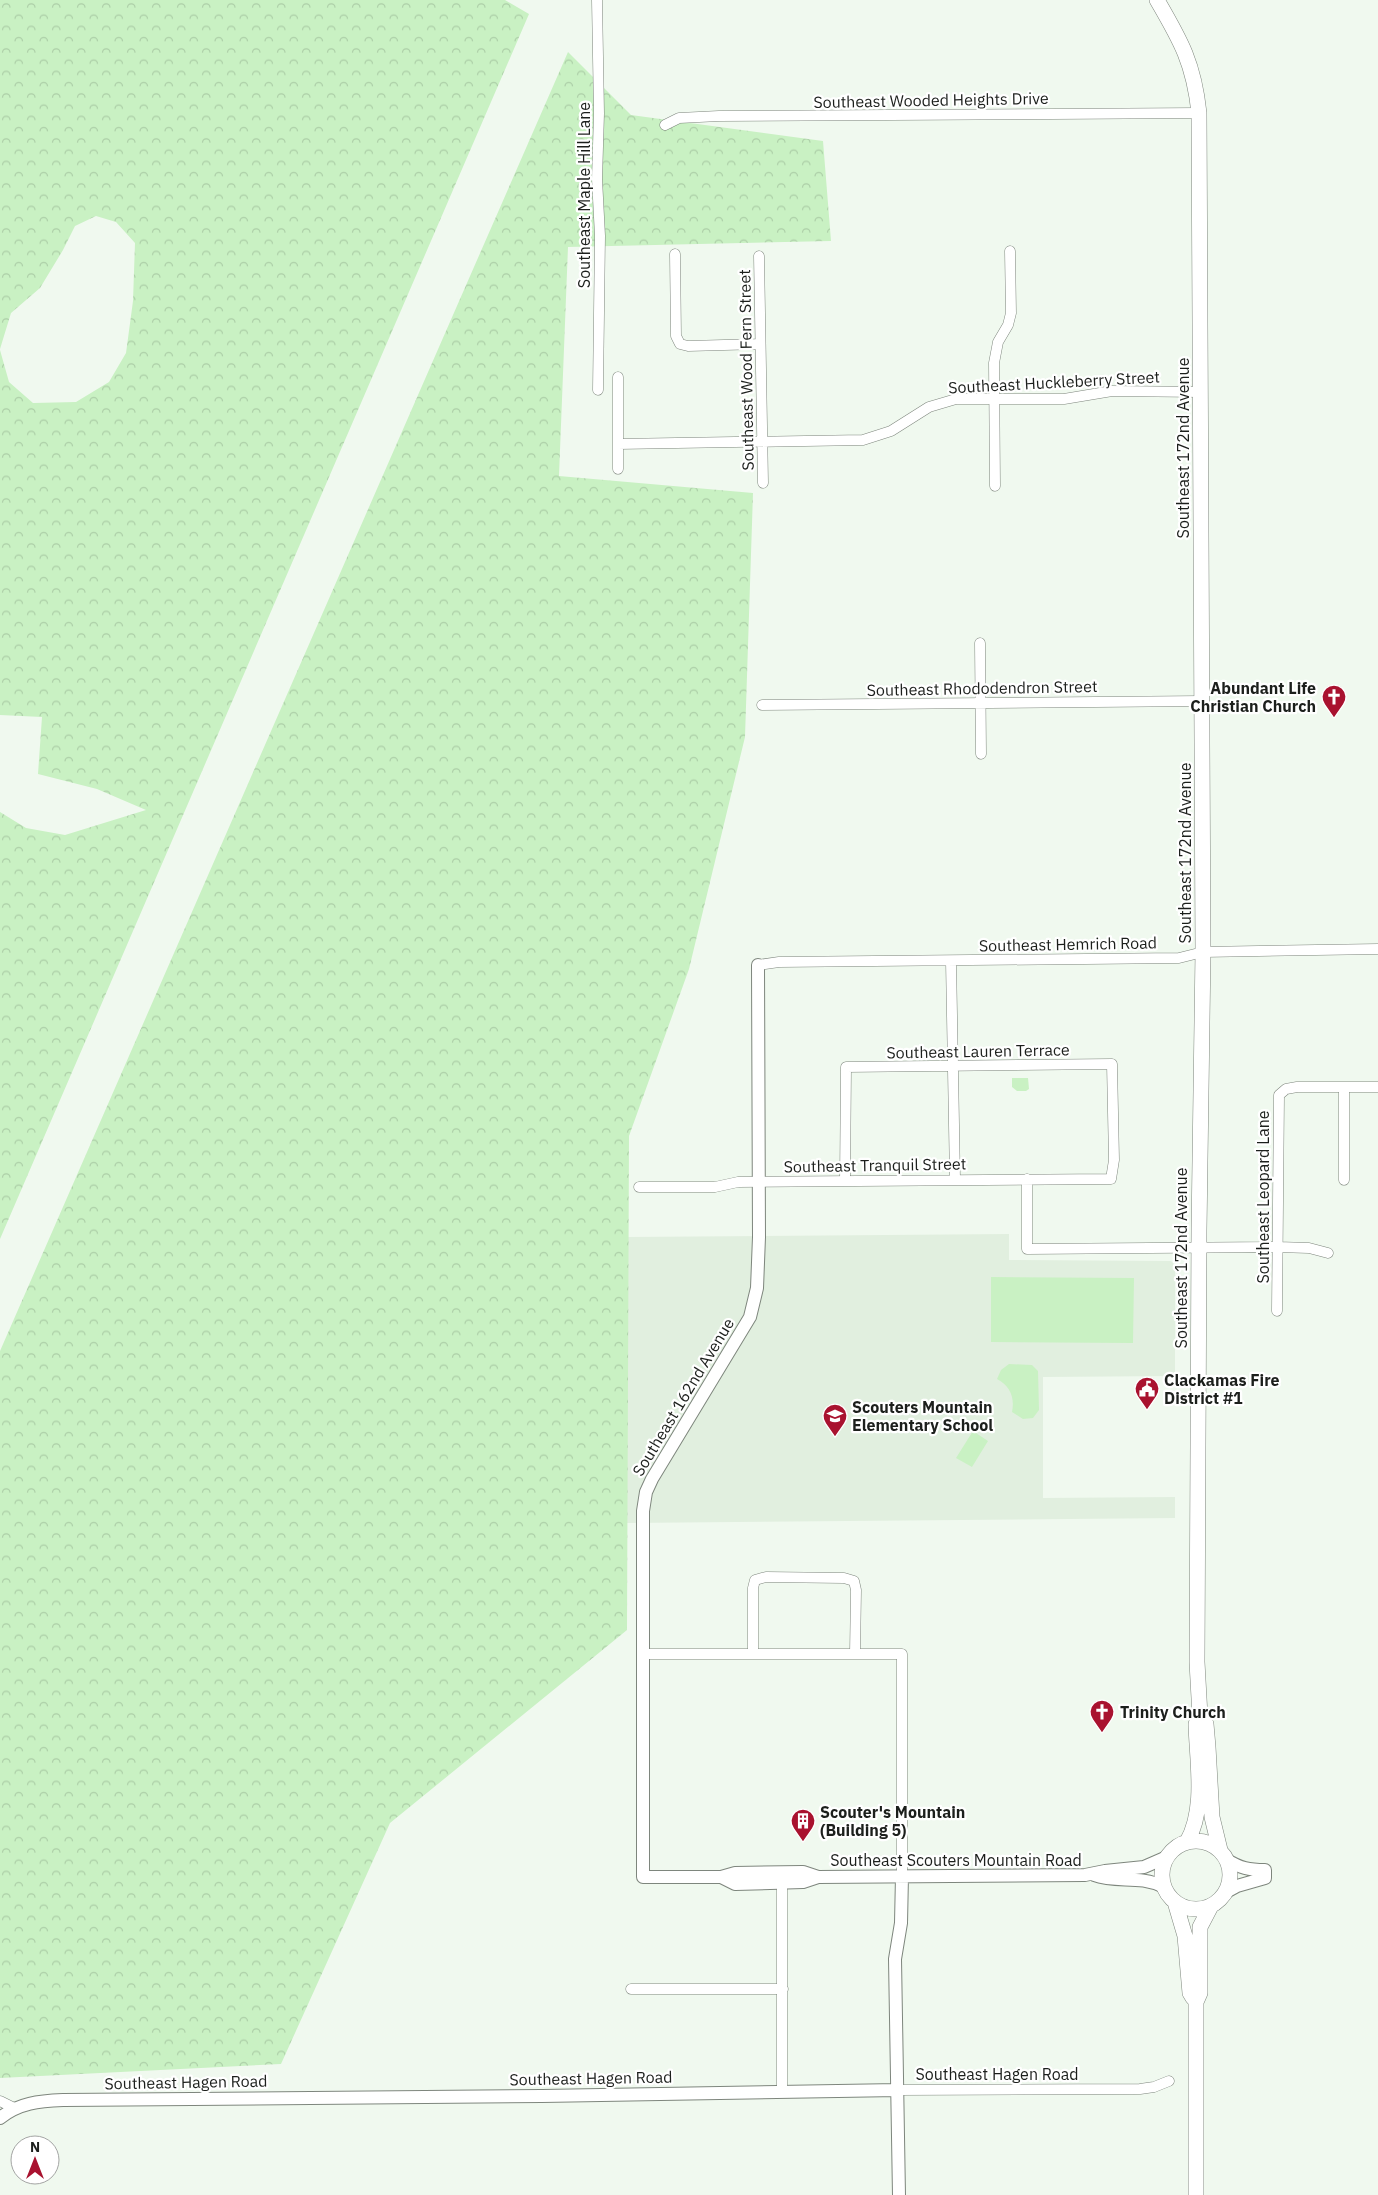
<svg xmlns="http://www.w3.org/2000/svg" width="1378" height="2195" font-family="'IBM Plex Sans',sans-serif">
<defs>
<pattern id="forest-crowns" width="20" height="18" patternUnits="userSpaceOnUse" patternTransform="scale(1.25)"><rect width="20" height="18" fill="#c9f1c3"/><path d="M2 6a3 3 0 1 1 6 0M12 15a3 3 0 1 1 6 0" fill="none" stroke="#accea7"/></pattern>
</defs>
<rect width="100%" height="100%" fill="#f0f9ef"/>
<path fill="#e1efdf" d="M1009,1234v26l162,1 4,4v111l-132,1v121l132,-1v21l-548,5v-286z"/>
<path fill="url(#forest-crowns)" d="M0,0h505l24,14 -529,1225v-427l26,16 39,7 81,-25 -49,-21 -59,-15 4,-57 -42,-2v-365l9,32 24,21 43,-1 33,-20 17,-29 7,-52 2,-58 -19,-21 -20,-6 -21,10 -12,24 -23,38 -29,25 -11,36z
M568,52l63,63 192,26 8,100 -263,6 -9,229 194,17 -8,244 -56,232 -60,167 -2,494 -237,193 -109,241 -281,14v-727z"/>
<path fill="#c9f1c3" d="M1012,1078h16l1,11 -3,2h-9l-5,-4z
M991,1277l143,1 -1,65 -142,-1z
M1009,1364l23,1 6,6 1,39 -6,8 -10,1 -11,-7c3,-15 -2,-26 -15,-33l4,-9z
M973,1431l15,10 -16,26 -16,-9z"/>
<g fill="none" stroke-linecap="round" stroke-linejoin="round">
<defs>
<path id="minor" d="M597,0l2,113 -2,66 3,57 -2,154
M665,125l14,-7 40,-2 480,-3
M675,254l1,82 4,8 8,2 72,-2
M759,256l4,227
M618,377v92
M618,444l245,-4 28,-9 38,-24 27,-8h108l48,-8 89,1
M995,486l-1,-123 4,-21 10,-17 3,-12 -1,-62
M980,643l1,111
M762,705l440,-4
M951,961l4,218
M758,965l21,-3 400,-4 24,-6 175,-3
M1344,1087v93
M1027,1179v70l251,-2 31,1 19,5
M639,1187h76l23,-5 373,-3 3,-19 -2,-96 -266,3 -1,114
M1277,1311l2,-216 7,-6 11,-2h81
M643,1654h259v222
M753,1654v-66l2,-8 11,-3 78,1 10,3 2,9 -1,64
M782,1883v209
M631,1989h152
M898,2090l242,-1 14,-2 15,-6
M0,2101l14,7"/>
<path id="tertiary" d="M758,965l1,272 -2,51 -7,29 -98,162 -6,13 -3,19v366h78l14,-4 68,-1 15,5 267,-2 20,-4 39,-4 23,-10
M1094,1875c24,9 44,-1 70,12
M721,1877l14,7 68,-2 15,-5
M1226,1892l11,-6 28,-8v-8c-16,0 -25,-2 -38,-10
M0,2118c19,-15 39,-17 63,-18l479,-4 356,-6
M899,2195l-4,-236 6,-36 1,-47"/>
<path id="primary" d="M1157,0c24,41 37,64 42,113l4,839 -4,279 -2,431 3,54 6,8 2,23 4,70 8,33
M1162 1875a34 34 0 1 1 68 0a34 34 0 1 1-68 0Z
M1187,1842c19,-34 10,-80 9,-118l4,-8
M1175,1902l10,34 5,57 3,5
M1196,2195v-193l4,-9v-66l11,-21"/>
</defs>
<use href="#minor" stroke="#7e867d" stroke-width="11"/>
<use href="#tertiary" stroke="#7e867d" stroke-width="14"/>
<use href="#primary" stroke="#7e867d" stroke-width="16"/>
<use href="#minor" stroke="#fff" stroke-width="10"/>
<use href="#tertiary" stroke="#fff" stroke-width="12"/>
<use href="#primary" stroke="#fff" stroke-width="15"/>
</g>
<defs>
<symbol id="church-pin" viewBox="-11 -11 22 30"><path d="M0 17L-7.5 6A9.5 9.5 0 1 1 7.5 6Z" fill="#a9122f" stroke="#fff"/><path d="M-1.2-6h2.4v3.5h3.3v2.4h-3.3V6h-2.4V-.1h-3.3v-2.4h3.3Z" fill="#fff"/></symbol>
<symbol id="civic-pin" viewBox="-11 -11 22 30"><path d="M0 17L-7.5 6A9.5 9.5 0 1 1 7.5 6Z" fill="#a9122f" stroke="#fff"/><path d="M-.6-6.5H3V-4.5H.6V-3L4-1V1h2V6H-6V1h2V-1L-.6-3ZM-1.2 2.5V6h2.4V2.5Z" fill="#fff"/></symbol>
<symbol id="school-pin" viewBox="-11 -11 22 30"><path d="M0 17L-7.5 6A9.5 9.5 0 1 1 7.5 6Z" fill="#a9122f" stroke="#fff"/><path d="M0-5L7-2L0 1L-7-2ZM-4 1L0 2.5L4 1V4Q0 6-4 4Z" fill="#fff"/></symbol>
<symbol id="building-pin" viewBox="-11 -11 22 30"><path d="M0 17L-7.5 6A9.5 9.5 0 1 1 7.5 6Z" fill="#a9122f" stroke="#fff"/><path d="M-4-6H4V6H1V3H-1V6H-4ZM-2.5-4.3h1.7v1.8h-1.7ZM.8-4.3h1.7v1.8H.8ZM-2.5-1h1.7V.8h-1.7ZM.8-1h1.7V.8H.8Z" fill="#fff"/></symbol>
</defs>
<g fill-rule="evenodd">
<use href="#church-pin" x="1320" y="683" width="28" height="38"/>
<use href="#civic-pin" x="1133" y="1375" width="28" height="38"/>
<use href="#school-pin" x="821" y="1402" width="28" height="38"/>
<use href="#church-pin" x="1088" y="1698" width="28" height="38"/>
<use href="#building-pin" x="789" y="1807" width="28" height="38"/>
</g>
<g text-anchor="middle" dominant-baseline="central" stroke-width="4.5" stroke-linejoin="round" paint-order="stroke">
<g font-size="16" fill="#1c1f1c" stroke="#fff">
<text transform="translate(931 100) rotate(-1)">Southeast Wooded Heights Drive</text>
<text transform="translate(584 195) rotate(-90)">Southeast Maple Hill Lane</text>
<text transform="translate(746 370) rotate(-91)">Southeast Wood Fern Street</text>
<text transform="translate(1054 382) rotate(-3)">Southeast Huckleberry Street</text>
<text transform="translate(1183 448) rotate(-90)">Southeast 172nd Avenue</text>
<text transform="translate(982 688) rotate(-1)">Southeast Rhododendron Street</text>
<text transform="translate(1185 853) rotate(-90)">Southeast 172nd Avenue</text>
<text transform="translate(1068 944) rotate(-1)">Southeast Hemrich Road</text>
<text transform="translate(978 1051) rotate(-1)">Southeast Lauren Terrace</text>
<text transform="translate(875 1165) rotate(-1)">Southeast Tranquil Street</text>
<text transform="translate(1263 1197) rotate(-90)">Southeast Leopard Lane</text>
<text transform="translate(1181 1258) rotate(-90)">Southeast 172nd Avenue</text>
<text transform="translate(683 1397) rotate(-59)">Southeast 162nd Avenue</text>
<text x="956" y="1860">Southeast Scouters Mountain Road</text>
<text x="997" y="2074">Southeast Hagen Road</text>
<text transform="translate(591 2078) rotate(-1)">Southeast Hagen Road</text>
<text transform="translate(186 2082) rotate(-1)">Southeast Hagen Road</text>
</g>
<g font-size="16" font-weight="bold" fill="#1c1f1c" stroke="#fff" text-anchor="start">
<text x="1316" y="688" text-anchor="end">Abundant Life<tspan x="1316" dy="18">Christian Church</tspan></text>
<text x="1164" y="1380">Clackamas Fire<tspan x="1164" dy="18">District #1</tspan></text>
<text x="852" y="1407">Scouters Mountain<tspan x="852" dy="18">Elementary School</tspan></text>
<text x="1120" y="1712">Trinity Church</text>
<text x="820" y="1812">Scouter's Mountain<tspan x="820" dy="18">(Building 5)</tspan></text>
</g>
</g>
<g transform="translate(35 2160)"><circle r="24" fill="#ffffff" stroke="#a4a5a4"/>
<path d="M0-4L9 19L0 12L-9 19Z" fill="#a9122f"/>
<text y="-8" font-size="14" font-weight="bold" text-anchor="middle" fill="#1c1f1c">N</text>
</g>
</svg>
